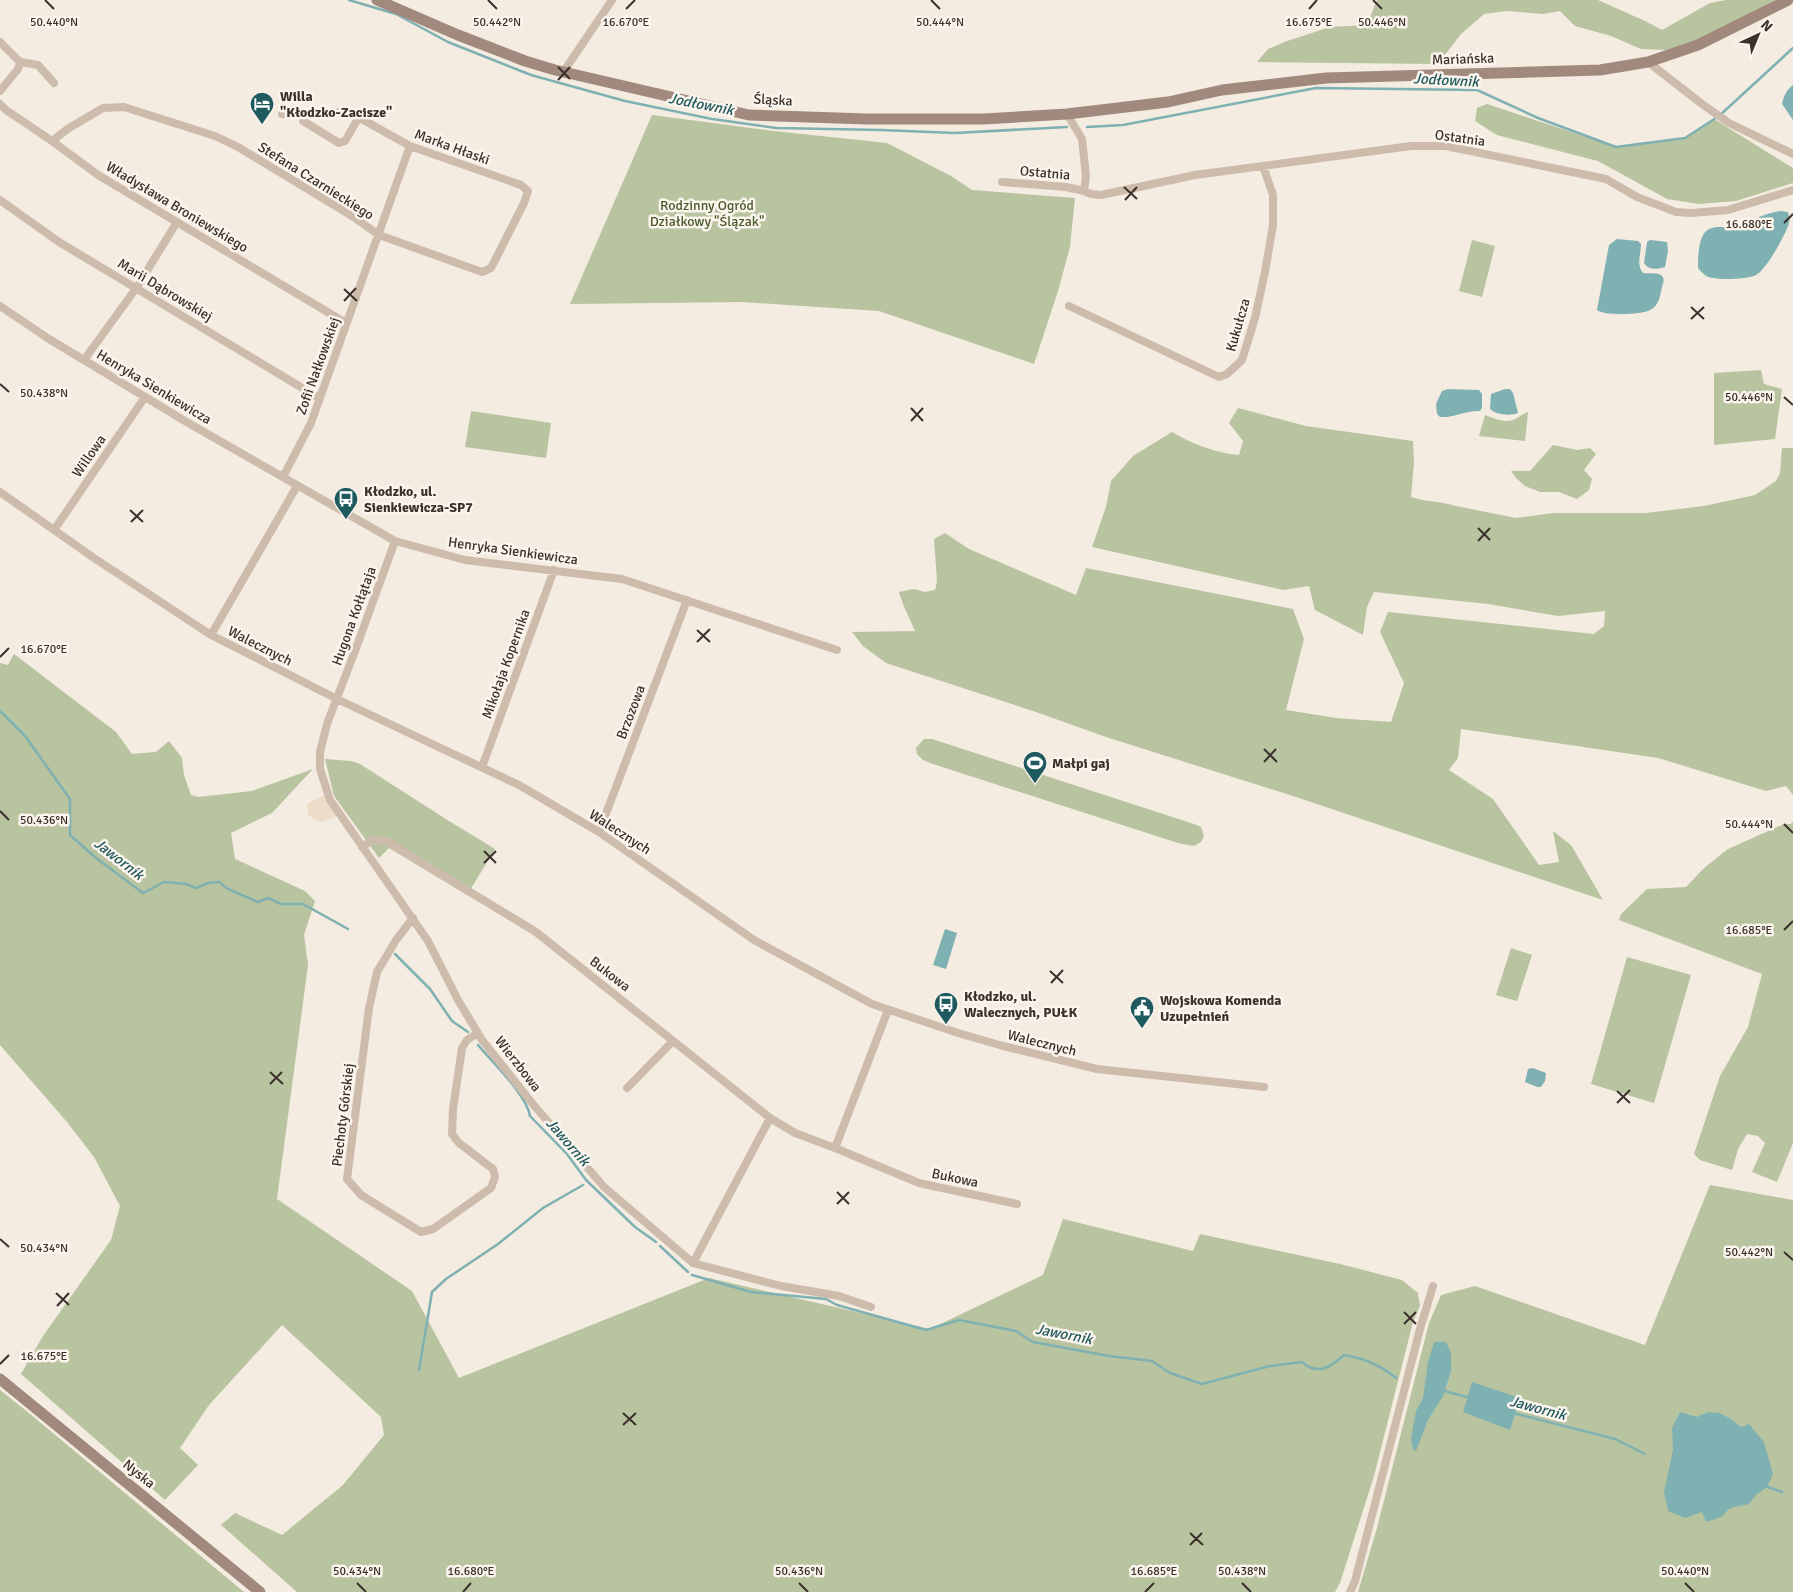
<svg xmlns="http://www.w3.org/2000/svg" width="1793" height="1592" font-family="Signika,sans-serif">
<rect width="100%" height="100%" fill="#f4ebe1"/>
<path fill="#b8c4a0" d="M1377,0h221l47,21 17,9 48,-27 16,-3h49l-28,16 -58,28 -23,6 -25,-1 -30,-13 -36,-10 -15,-15 -17,3 -37,-3 -22,3 -23,20 -23,30 -181,-2 11,-13 19,-8 43,-14 37,-2z
M1487,104l129,43 69,-9 29,-19 79,49v15l-57,18 -37,3 -32,-5 -69,-38 -101,-26 -22,-14 2,-13z
M652,115l122,16 113,12 64,33 21,14 103,8 -5,49 -12,44 -24,73 -155,-53 -137,-9 -172,2z
M1472,240l23,6 -13,51 -23,-6z
M1761,370l3,14 18,5 -7,50 -61,6v-72z
M1238,408l68,18 107,15 1,22 -3,34c14,5 30,4 45,9l60,12 37,-5h93l58,-7 51,-11 21,-14 4,-8 2,-25h11v347l-7,-9 -20,5 -108,-33 -197,-29 -3,29 -9,12 44,29 46,66 20,-3 -6,-31 18,14 32,55 -307,-103 -190,-60 -70,-25 -150,-49 -23,-17 -11,-14 63,-1 -12,-27 -4,-12 15,-3 11,3 10,-2 2,-8 -3,-43 11,-6 24,16 107,46 10,-27 207,41 11,30 -18,71 50,8 55,4 13,-39 -24,-51 8,-20 206,22 10,-8 1,-15 -47,5 -70,-12 -114,-12 -7,15 -4,28 -48,-25 -6,-24 -26,4 -191,-43 14,-40 5,-26 22,-25 39,-24c20,12 44,21 67,23l4,-14 -14,-18z
M471,411l80,12 -5,35 -81,-11z
M1528,412l-3,29 -46,-5 6,-21c9,3 18,8 28,5 5,-2 9,-6 15,-8z
M1553,445l24,5 13,-2 6,6 -12,16 8,9 -3,11 -12,9 -18,-7h-19l-15,-6 -9,-8 -5,-7h19z
M14,654l102,78 16,22 24,-2 13,-11 13,17 2,17 7,20 7,2 54,-6 61,-22 -41,44 -41,20 4,26 70,32 10,10 -11,34 4,30 -31,234 135,92 47,87 250,-100 221,51 113,-54 20,-56 130,32 7,-17 140,30 62,16 16,13 2,13 -7,16 -39,154 -34,107 -5,9h-1038l-76,-67 14,-12 47,22 61,-50 41,-50 -3,-18 -99,-92 -73,80 -29,43 18,17 -33,35 -144,-126 22,-38 68,-96 9,-34 -26,-49 -27,-35 -67,-77v-382l8,2z
M924,739h8l262,85 7,3 3,9 -3,6 -7,4 -16,-3 -245,-79 -10,-4 -6,-6 -1,-6z
M325,759l26,2 9,3 89,57 46,28 -28,46 -78,-47 -10,10 -45,-62z
M1793,822v321l-16,39 -25,-10 13,-29 -7,-7 -11,-2 -9,15 -6,21 -32,-10 -6,-6 26,-78 28,-49 14,-53 -143,-54 2,-6 26,-25 39,-2 18,-19 24,-19 56,-25h7z
M1511,948l21,7 -15,46 -21,-6z
M1627,957l64,18 -37,128 -63,-19z
M1710,1185l83,15v392h-435l19,-64 52,-205 12,-28 34,-9 170,59z
M0,1390l24,19 220,183h-244z"/>
<path fill="#ecdcc8" d="M328,793l13,22 -21,7 -12,-7 -1,-11z"/>
<path fill="#7fb0b2" d="M1793,85v35l-11,-16c2,-8 4,-14 11,-19z
M1780,211l8,1c1,4 2,7 1,11 -3,11 -23,47 -33,52 -8,4 -33,5 -42,3 -7,0 -12,-5 -16,-10 0,-10 0,-29 8,-37 7,-6 18,-3 26,-5 17,-4 31,-12 48,-15z
M1617,239l21,2 3,3c0,10 -5,21 2,29 5,1 15,-1 19,3 3,3 1,8 0,11 -2,9 -3,19 -12,23 -9,5 -46,6 -53,0l12,-65z
M1650,240l17,2 1,9 -3,16c-8,2 -16,4 -21,-4l3,-21z
M1448,389l31,1 3,4v14l-2,3c-14,-1 -26,7 -40,6l-3,-3 -1,-10 6,-13z
M1505,389h5l3,4 5,20c-8,3 -22,2 -28,-4l1,-15z
M945,929l12,4 -11,36 -13,-4z
M1533,1068l13,5 -1,8 -4,6h-4l-12,-5 3,-13z
M1434,1342h12l5,11v18l-8,25 -15,24 -12,31 -3,-1 -2,-11 5,-28 7,-13 5,-36z
M1472,1382l48,16 -10,32 -47,-18z
M1680,1412l17,5 11,-5 11,1 12,6 10,8 8,-3 15,18 9,32 -6,13 -11,8 -7,9 -19,4 -9,9 -15,5 -4,-10 -17,6 -17,-7 -4,-19 9,-42 -1,-22z"/>
<g fill="none" stroke-linecap="round" stroke-linejoin="round">
<path stroke="#7fb0b2" stroke-width="2.5" d="M349,0l47,14 52,28 83,33 94,26 87,18 64,9 105,2 74,3 112,-6
M1087,127l36,-2 193,-37 161,2 61,28 78,29 69,-9 34,-22 74,-68
M0,711l25,25 45,63v36l26,23 47,35 21,-11 22,2 10,4 12,-5 11,-1 9,7 30,13 10,-4 13,6h22l45,25
M395,954l35,35 22,32 16,11
M478,1045c14,17 49,50 52,71l37,38 19,26 49,47 21,15
M660,1246l28,26
M692,1275l59,17 75,7 11,6 89,25 33,-10 57,11 17,11 76,14 43,5 18,12 32,11 68,-18 32,-4c16,14 29,5 42,-7 22,4 34,9 52,23
M419,1370l13,-78 14,-13 52,-35 45,-36 40,-23
M1441,1390l29,8
M1513,1413l102,26 30,15
M1765,1486l17,6"/>
<path stroke="#cdbbac" stroke-width="8" d="M0,42l20,20 -2,7 -18,22
M20,62l18,3 16,18
M1648,62l54,42 27,19 64,31
M564,71l48,-71
M0,104l6,6 46,31 46,34 248,148
M302,113l1,8 36,22 6,-2 14,-24
M52,141l17,-13 34,-20 21,-1 91,29 23,11 114,69 27,19 103,37 9,-4 33,-65 4,-12 -7,-6 -111,-39 -61,-34 -67,2
M1002,182l64,5 18,4 2,-15 -4,-37 -15,-25
M1084,191l7,3 10,1 94,-20 216,-29h35l160,33 31,18 39,15 15,1 37,-3 65,-20
M0,200l59,42 260,156
M0,306l49,33 141,85 205,117 70,19 157,19 215,71
M1069,306l150,71 8,-3 15,-14 13,-42 10,-46 8,-47v-30l-10,-29
M84,360l53,-73 40,-65
M283,477l28,-54 99,-277
M0,492l94,66 117,77 126,64 182,86 80,47 155,108 118,64 86,29 45,13 94,23 167,18
M54,530l91,-133
M395,541l-40,110 -28,73 -7,28v17l10,31 98,141 30,59 24,40 50,63 72,84 89,76 77,-145
M211,635l86,-149
M482,767l72,-197
M599,832l88,-232
M362,847l10,-7 14,1 150,91 234,186 25,15 40,15
M413,918l-17,22 -19,32 -8,36 -22,171 14,16 60,37 12,-3 58,-41 4,-11 -2,-8 -34,-26 -7,-9 1,-25 9,-61 5,-8 11,-7
M888,1010l-53,138 84,35 98,21
M627,1088l46,-47
M693,1263l88,23 58,10 32,11
M1350,1592l5,-11 65,-252 13,-43"/>
<path stroke="#a18a7d" stroke-width="11" d="M377,0l81,35 67,26 30,9 194,45 118,4h117l83,-5 101,-12 54,-12 104,-12 274,-8 48,-8 50,-17 90,-45
M0,1379l260,213"/>
</g>
<path fill="none" stroke="#3b302b" stroke-width="2" d="M45,0l9,9M488,0l9,9M931,0l9,9M1373,0l9,9M626,9l9,-9M1309,9l8,-9M558,67l12,12M558,80l12,-13M1124,187l13,12M1125,200l12,-13M1784,223l9,-9M344,289l13,12M344,301l12,-13M1691,307l13,12M1691,319l13,-12M0,384l9,8M1784,397l9,8M911,408l12,13M911,421l12,-13M130,510l13,12M131,522l12,-12M1478,528l12,12M1478,541l12,-13M697,630l13,12M697,642l13,-13M0,657l9,-9M1264,749l13,13M1264,762l12,-13M0,811l9,9M1784,824l9,9M484,851l12,12M484,863l12,-12M1784,930l9,-9M1050,971l13,12M1051,983l12,-13M270,1072l13,12M270,1084l12,-12M1617,1091l13,12M1617,1103l13,-13M837,1192l12,12M837,1204l12,-12M0,1239l9,8M1784,1252l9,8M56,1293l13,12M57,1306l12,-13M1404,1312l12,12M1404,1324l12,-12M0,1364l9,-9M623,1413l13,12M623,1425l13,-12M1190,1533l13,12M1190,1545l12,-12M357,1583l9,9M799,1583l9,9M1242,1583l9,9M1685,1583l9,9M463,1592l8,-9M1145,1592l9,-9"/>
<defs>
<symbol id="hotel-pin" viewBox="-11 -11 22 30"><path d="M0 17L-7.5 6A9.5 9.5 0 1 1 7.5 6Z" fill="#1f5a5e" stroke="#fbf5ee"/><path d="M-6-4.5h1.5V1H6V5H4.5V3h-9V5H-6ZM-4 0a1.8 1.8 0 1 1 3.6 0ZM.5 0V-2.5h3Q6-2.5 6 0Z" fill="#fff"/></symbol>
<symbol id="bus-pin" viewBox="-11 -11 22 30"><path d="M0 17L-7.5 6A9.5 9.5 0 1 1 7.5 6Z" fill="#1f5a5e" stroke="#fbf5ee"/><path d="M-5-6H5V4H4V6H2V4H-2V6H-4V4H-5ZM-3.5-4V0h7V-4ZM-3.5 1.2v1.5H-2V1.2ZM2 1.2v1.5H3.5V1.2Z" fill="#fff"/></symbol>
<symbol id="stadium-pin" viewBox="-11 -11 22 30"><path d="M0 17L-7.5 6A9.5 9.5 0 1 1 7.5 6Z" fill="#1f5a5e" stroke="#fbf5ee"/><path d="M0-5a6.5 5 0 1 0 0 10a6.5 5 0 1 0 0-10ZM-3.5-1.8h7v3.6h-7Z" fill="#fff"/></symbol>
<symbol id="civic-pin" viewBox="-11 -11 22 30"><path d="M0 17L-7.5 6A9.5 9.5 0 1 1 7.5 6Z" fill="#1f5a5e" stroke="#fbf5ee"/><path d="M-.6-6.5H3V-4.5H.6V-3L4-1V1h2V6H-6V1h2V-1L-.6-3ZM-1.2 2.5V6h2.4V2.5Z" fill="#fff"/></symbol>
</defs>
<g fill-rule="evenodd">
<use href="#hotel-pin" x="248" y="90" width="28" height="38"/>
<use href="#bus-pin" x="332" y="485" width="28" height="38"/>
<use href="#stadium-pin" x="1021" y="749" width="28" height="38"/>
<use href="#bus-pin" x="932" y="990" width="28" height="38"/>
<use href="#civic-pin" x="1128" y="994" width="28" height="38"/>
</g>
<g text-anchor="middle" dominant-baseline="central" stroke-width="5" stroke-linejoin="round" paint-order="stroke">
<g font-size="14" fill="#3b302b" stroke="#fbf5ee">
<text transform="translate(1463 59) rotate(-2)">Mariańska</text>
<text transform="translate(773 100) rotate(3)">Śląska</text>
<text transform="translate(1460 138) rotate(8)">Ostatnia</text>
<text transform="translate(452 147) rotate(20)">Marka Hłaski</text>
<text transform="translate(1045 173) rotate(5)">Ostatnia</text>
<text transform="translate(316 181) rotate(32)">Stefana Czarnieckiego</text>
<text transform="translate(177 207) rotate(31)">Władysława Broniewskiego</text>
<text transform="translate(165 290) rotate(31)">Marii Dąbrowskiej</text>
<text transform="translate(1238 325) rotate(-74)">Kukułcza</text>
<text transform="translate(318 366) rotate(-70)">Zofii Nałkowskiej</text>
<text transform="translate(154 387) rotate(31)">Henryka Sienkiewicza</text>
<text transform="translate(89 456) rotate(-55)">Willowa</text>
<text transform="translate(513 551) rotate(8)">Henryka Sienkiewicza</text>
<text transform="translate(354 616) rotate(-70)">Hugona Kołłątaja</text>
<text transform="translate(260 646) rotate(27)">Walecznych</text>
<text transform="translate(506 664) rotate(-70)">Mikołaja Kopernika</text>
<text transform="translate(631 712) rotate(-69)">Brzozowa</text>
<text transform="translate(620 832) rotate(33)">Walecznych</text>
<text transform="translate(610 974) rotate(38)">Bukowa</text>
<text transform="translate(1042 1043) rotate(14)">Walecznych</text>
<text transform="translate(518 1064) rotate(52)">Wierzbowa</text>
<text transform="translate(343 1115) rotate(-83)">Piechoty Górskiej</text>
<text transform="translate(955 1178) rotate(12)">Bukowa</text>
<text transform="translate(139 1474) rotate(39)">Nyska</text>
</g>
<g font-size="14" font-weight="bold" fill="#3b302b" stroke="#fbf5ee" text-anchor="start">
<text x="280" y="96">Willa<tspan x="280" dy="16">"Kłodzko-Zacisze"</tspan></text>
<text x="364" y="491">Kłodzko, ul.<tspan x="364" dy="16">Sienkiewicza-SP7</tspan></text>
<text x="1052" y="763">Małpi gaj</text>
<text x="964" y="996">Kłodzko, ul.<tspan x="964" dy="16">Walecznych, PUŁK</tspan></text>
<text x="1160" y="1000">Wojskowa Komenda<tspan x="1160" dy="16">Uzupełnień</tspan></text>
</g>
<g font-size="14" fill="#4a5a2e" stroke="#fbf5ee">
<text x="707" y="205">Rodzinny Ogród<tspan x="707" dy="16">Działkowy "Ślązak"</tspan></text>
</g>
<g font-size="15" font-style="italic" fill="#1f5a5e" stroke="#fbf5ee">
<text transform="translate(1446 80) rotate(3)">Jodłownik</text>
<text transform="translate(701 104) rotate(11)">Jodłownik</text>
<text transform="translate(119 859) rotate(38)">Jawornik</text>
<text transform="translate(568 1142) rotate(49)">Jawornik</text>
<text transform="translate(1064 1334) rotate(11)">Jawornik</text>
<text transform="translate(1538 1408) rotate(15)">Jawornik</text>
</g>
</g>
<g font-size="12" text-anchor="middle" fill="#3b302b" stroke="#fbf5ee" stroke-width="5" stroke-linejoin="round" paint-order="stroke">
<text x="54" y="26">50.440°N</text>
<text x="497" y="26">50.442°N</text>
<text x="940" y="26">50.444°N</text>
<text x="1382" y="26">50.446°N</text>
<text x="626" y="26">16.670°E</text>
<text x="1309" y="26">16.675°E</text>
<text x="1749" y="228">16.680°E</text>
<text x="44" y="397">50.438°N</text>
<text x="1749" y="401">50.446°N</text>
<text x="44" y="653">16.670°E</text>
<text x="44" y="824">50.436°N</text>
<text x="1749" y="828">50.444°N</text>
<text x="1749" y="934">16.685°E</text>
<text x="44" y="1252">50.434°N</text>
<text x="1749" y="1256">50.442°N</text>
<text x="44" y="1360">16.675°E</text>
<text x="471" y="1575">16.680°E</text>
<text x="1154" y="1575">16.685°E</text>
<text x="357" y="1575">50.434°N</text>
<text x="799" y="1575">50.436°N</text>
<text x="1242" y="1575">50.438°N</text>
<text x="1685" y="1575">50.440°N</text>
</g>
<g transform="translate(1758 35) rotate(44)" stroke="#fbf5ee" stroke-width="4" paint-order="stroke">
<path d="M0-4L9 19L0 12L-9 19Z" fill="#3b302b"/>
<text y="-8" font-size="14" font-weight="bold" text-anchor="middle" fill="#3b302b">N</text>
</g>
</svg>
